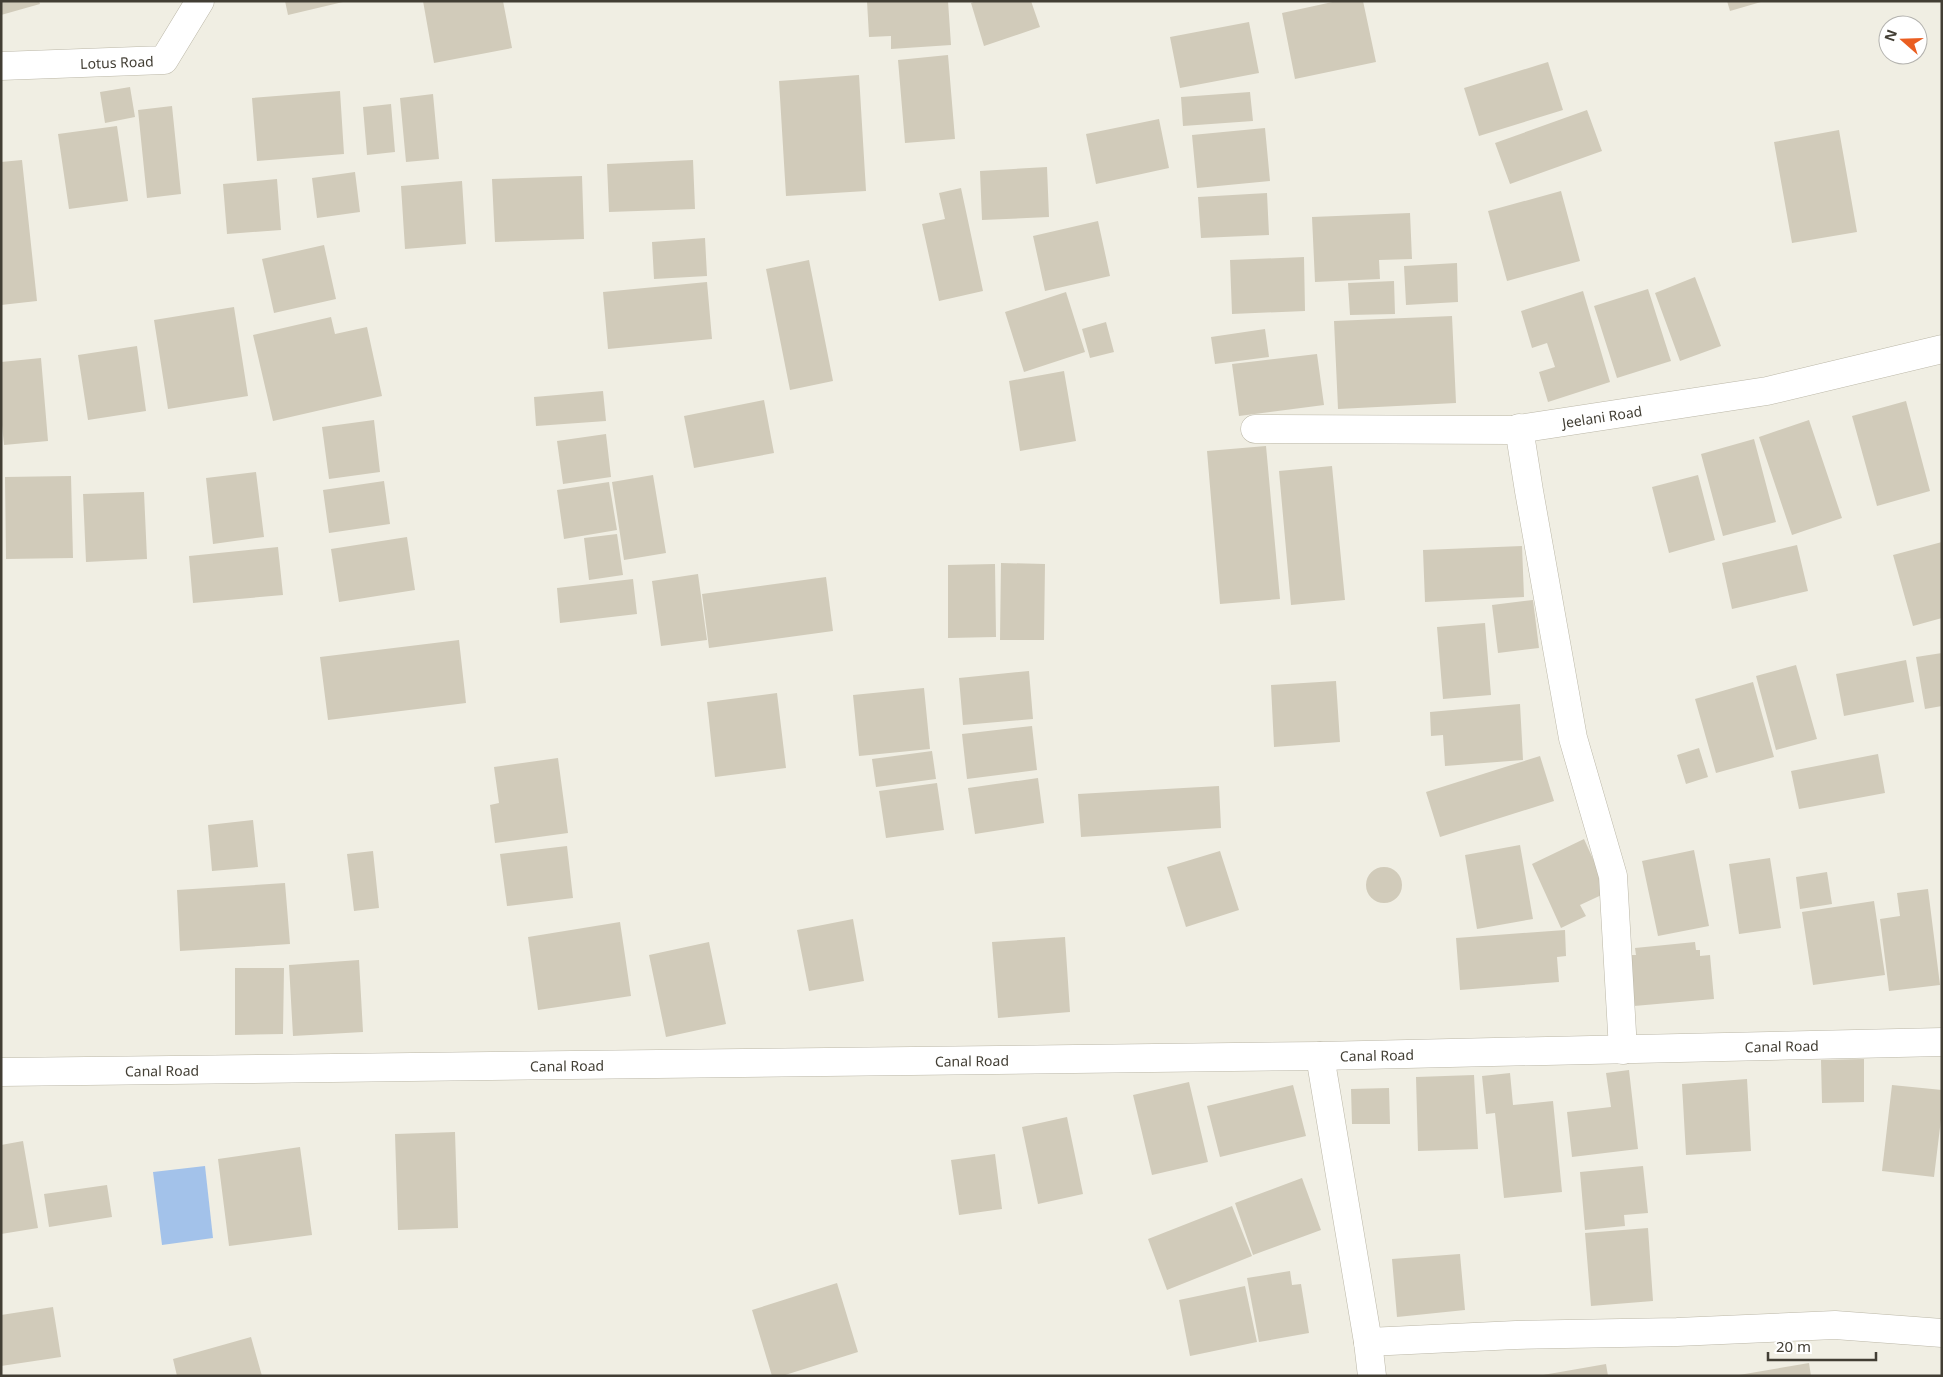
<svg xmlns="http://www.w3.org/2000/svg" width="1943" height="1377" font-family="'Noto Sans',sans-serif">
<rect width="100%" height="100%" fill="#f0eee3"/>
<path fill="#a3c2ea" d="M205,1166l8,72 -51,7 -9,-73z"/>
<path fill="#d1cbba" d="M1,1h38l1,3 -39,11z
M285,1h58v1l-55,13z
M423,1h80l9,47 -78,15z
M867,1h81l3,44 -60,4v-13l-22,1z
M976,1h55l9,26 -56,19 -13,-43z
M1337,1h26l13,61 -81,17 -13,-66z
M1727,1h34v1l-31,9z
M1249,22l10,51 -79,15 -10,-51z
M948,55l7,84 -50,4 -7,-83z
M1548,62l15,48 -84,26 -15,-48z
M859,75l7,116 -80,5 -7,-115z
M130,87l5,30 -30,6 -5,-31z
M340,91l4,63 -87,7 -5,-63z
M1250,92l3,29 -70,5 -2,-29z
M433,94l6,65 -33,3 -6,-64z
M391,104l4,48 -28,3 -4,-48z
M172,106l9,88 -34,4 -9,-88z
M1587,110l15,41 -92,33 -15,-41z
M1159,119l10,49 -73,16 -10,-50z
M117,126l11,75 -59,8 -11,-75z
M1265,128l5,53 -73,7 -5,-53z
M1839,130l18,102 -65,11 -18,-101z
M22,160l15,141 -36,4v-143z
M693,160l2,49 -86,3 -2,-48z
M1047,167l2,50 -67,3 -2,-49z
M355,172l5,40 -43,6 -5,-40z
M582,176l2,63 -89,3 -3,-63z
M277,179l4,51 -54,4 -4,-50z
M462,181l4,63 -61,5 -4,-63z
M961,188l22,103 -44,10 -17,-77 23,-5 -6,-26z
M1561,191l19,70 -73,20 -19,-70z
M1267,193l2,42 -68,3 -3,-41z
M1410,213l2,46 -33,1 1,19 -65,3 -3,-65z
M1098,221l12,55 -65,15 -12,-55z
M705,238l2,38 -53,3 -2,-37z
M324,245l12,54 -62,14 -12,-54z
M1304,257l1,54 -73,3 -2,-54z
M809,260l24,121 -43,9 -24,-121z
M1457,263l1,39 -52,3 -2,-39z
M1695,277l26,69 -41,15 -25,-68z
M1394,281l1,33 -45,1 -2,-32z
M707,282l5,57 -104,10 -5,-57z
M1648,289l23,72 -54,17 -23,-72z
M1583,291l27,91 -62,20 -9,-30 16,-5 -8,-24 -15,5 -11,-37z
M1066,292l19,60 -61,20 -19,-60z
M234,307l14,89 -80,13 -14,-89z
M1452,316l4,87 -118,6 -4,-88z
M331,317l4,17 32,-7 15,69 -109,25 -20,-86z
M1106,322l8,30 -24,6 -8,-29z
M1265,329l4,28 -54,7 -4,-27z
M137,346l9,65 -58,9 -10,-65z
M1317,354l7,51 -85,11 -7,-52z
M41,358l7,83 -44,4 -3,-30v-53z
M1064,371l12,70 -56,10 -11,-70z
M603,391l3,30 -70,5 -2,-29z
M764,400l10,53 -80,15 -10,-52z
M1906,401l24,90 -53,15 -25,-90z
M374,420l6,52 -51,7 -7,-52z
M1809,420l33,98 -50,17 -33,-98z
M606,434l5,43 -48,7 -6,-43z
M1754,439l22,83 -53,14 -22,-82z
M1266,446l14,153 -60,5 -13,-153z
M1332,466l13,134 -54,5 -12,-134z
M256,472l8,65 -51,7 -7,-66z
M653,475l13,78 -42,7 -12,-78z
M1698,475l17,65 -46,13 -17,-66z
M71,476l2,82 -67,1 -1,-82z
M384,481l6,43 -61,9 -6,-43z
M609,482l8,48 -53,9 -7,-49z
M144,492l3,67 -61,3 -3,-68z
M617,534l6,41 -34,5 -5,-42z
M407,537l8,53 -76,12 -8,-53z
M1942,542v76l-29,8 -20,-71z
M1797,545l11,46 -76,18 -10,-46z
M1522,546l2,51 -99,5 -2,-52z
M278,547l5,48 -90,8 -4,-47z
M1001,563l44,1 -1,76h-44z
M995,564l1,73 -48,1v-73z
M698,574l9,66 -46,6 -9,-65z
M826,577l7,54 -124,17 -7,-54z
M633,579l4,35 -77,9 -3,-35z
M1533,600l6,48 -41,5 -6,-48z
M1485,623l6,72 -48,4 -6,-72z
M459,640l7,63 -138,17 -8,-63z
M1942,653v53l-17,3 -9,-52z
M1906,660l8,42 -70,14 -8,-42z
M1796,665l21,74 -41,11 -20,-74z
M1029,671l4,48 -70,6 -4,-47z
M1336,681l4,61 -66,5 -3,-62z
M1753,682l21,75 -58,16 -21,-74z
M924,688l6,61 -71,7 -6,-61z
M777,693l9,75 -71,9 -8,-75z
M1520,704l3,56 -78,6 -2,-31 -12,1 -1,-24z
M1032,726l5,44 -70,9 -5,-45z
M1699,748l9,29 -22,7 -9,-29z
M932,751l4,28 -60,8 -4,-28z
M1878,754l7,39 -86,16 -8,-38z
M1540,756l14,45 -114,36 -14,-45z
M558,758l10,75 -73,10 -5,-38 9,-2 -5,-36z
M1038,778l6,45 -69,11 -7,-46z
M937,783l7,47 -58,8 -7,-47z
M1219,786l2,42 -140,9 -3,-43z
M253,820l5,47 -46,4 -4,-46z
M1584,839l24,53 -28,13 6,11 -25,12 -29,-64z
M1520,845l13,74 -56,10 -12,-74z
M567,846l6,52 -66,8 -7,-52z
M1694,850l15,76 -51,10 -16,-75z
M373,851l6,57 -25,3 -7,-57z
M1220,851l19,59 -53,17 -19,-60z
M1770,858l11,70 -42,6 -10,-70z
M1366 885a18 18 0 1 1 36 0a18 18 0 1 1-36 0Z
M1827,872l5,32 -32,5 -4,-32z
M285,883l5,61 -110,7 -3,-61z
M1928,889l12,96 -51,6 -9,-72 20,-3 -3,-23z
M1874,901l11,74 -72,10 -11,-73z
M853,919l11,62 -55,10 -12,-61z
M620,922l11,74 -93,14 -10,-73z
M1565,930l1,26 -9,1 2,25 -99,8 -4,-52z
M1065,937l5,75 -72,6 -6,-76z
M709,942l17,82 -60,13 -17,-82z
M1695,942l1,8h4v6l10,-1 4,44 -80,7 -4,-51h6l-1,-7z
M359,960l4,72 -70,4 -4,-71z
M235,968h49l-1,66 -48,1z
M1864,1059v43l-42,1 -1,-43z
M1629,1070l9,79 -66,8 -5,-45 44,-5 -5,-34z
M1510,1073l3,32 40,-4 9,91 -58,6 -9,-85 -9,1 -4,-38z
M1474,1075l4,74 -60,2 -2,-74z
M1747,1079l4,72 -65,4 -4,-71z
M1189,1082l19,80 -56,13 -19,-80z
M1293,1085l13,51 -86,21 -13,-51z
M1892,1085l50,5v21l-8,66 -52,-6z
M1389,1088l1,36h-38l-1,-35z
M1067,1117l16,77 -45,10 -16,-77z
M455,1132l3,96 -60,2 -3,-96z
M23,1141l15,87 -37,6v-89z
M300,1147l12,88 -83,11 -11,-87z
M995,1154l7,55 -43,6 -8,-55z
M1643,1166l5,47 -24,2 1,11 -40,4 -5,-58z
M1302,1178l19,52 -68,25 -18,-52z
M107,1185l5,32 -63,10 -5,-33z
M1232,1206l20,50 -85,34 -19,-51z
M1648,1228l5,73 -62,5 -6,-73z
M1460,1254l5,56 -68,7 -5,-58z
M1290,1271l2,14 9,-1 8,49 -50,9 -12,-64z
M837,1283l21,69 -76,24h-10l-20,-66z
M1245,1286l12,56 -67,14 -11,-56z
M53,1307l8,50 -60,9v-51z
M251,1337l11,39h-85l-4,-17z
M1809,1363l2,13h-72v-1z
M1606,1364l2,12h-65v-1z"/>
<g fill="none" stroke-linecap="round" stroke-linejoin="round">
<defs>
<g id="minor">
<path id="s1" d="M1,66l163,-6 36,-59"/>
<path d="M1519,428l10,63 44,247 40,138 10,174"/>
<path id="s2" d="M1255,429l257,1 255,-39 175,-42"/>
<path d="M1320,1056l48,286 4,34"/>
<path id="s3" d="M1,1072l1319,-16 622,-14"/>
<path d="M1368,1342l148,-7 161,-3 158,-7 107,8"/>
</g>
</defs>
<use href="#minor" stroke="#bbb7a7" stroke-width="29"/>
<use href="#minor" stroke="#fff" stroke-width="28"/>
</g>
<g text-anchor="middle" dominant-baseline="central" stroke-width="4.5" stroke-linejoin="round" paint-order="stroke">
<g font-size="14" fill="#423e34" stroke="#fff">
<text stroke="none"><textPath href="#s1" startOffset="116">Lotus Road</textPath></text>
<text stroke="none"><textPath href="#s2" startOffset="348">Jeelani Road</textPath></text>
<text stroke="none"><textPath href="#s3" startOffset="1781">Canal Road</textPath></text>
<text stroke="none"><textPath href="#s3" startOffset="1376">Canal Road</textPath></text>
<text stroke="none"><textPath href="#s3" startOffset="971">Canal Road</textPath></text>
<text stroke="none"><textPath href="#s3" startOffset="566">Canal Road</textPath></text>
<text stroke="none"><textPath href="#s3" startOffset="161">Canal Road</textPath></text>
</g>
</g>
<rect width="1943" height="1377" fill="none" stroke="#423e34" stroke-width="5"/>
<g transform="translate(1903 40) rotate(290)"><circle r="24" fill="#ffffff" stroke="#b3b2ae"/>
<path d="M0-4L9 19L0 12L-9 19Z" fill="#ea5e21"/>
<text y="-8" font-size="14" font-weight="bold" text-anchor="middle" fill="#423e34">N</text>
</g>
<path d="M1768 1352v8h108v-8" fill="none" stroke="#423e34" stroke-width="2.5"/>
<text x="1776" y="1352" font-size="15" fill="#423e34" stroke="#ffffff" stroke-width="4" paint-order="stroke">20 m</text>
</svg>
